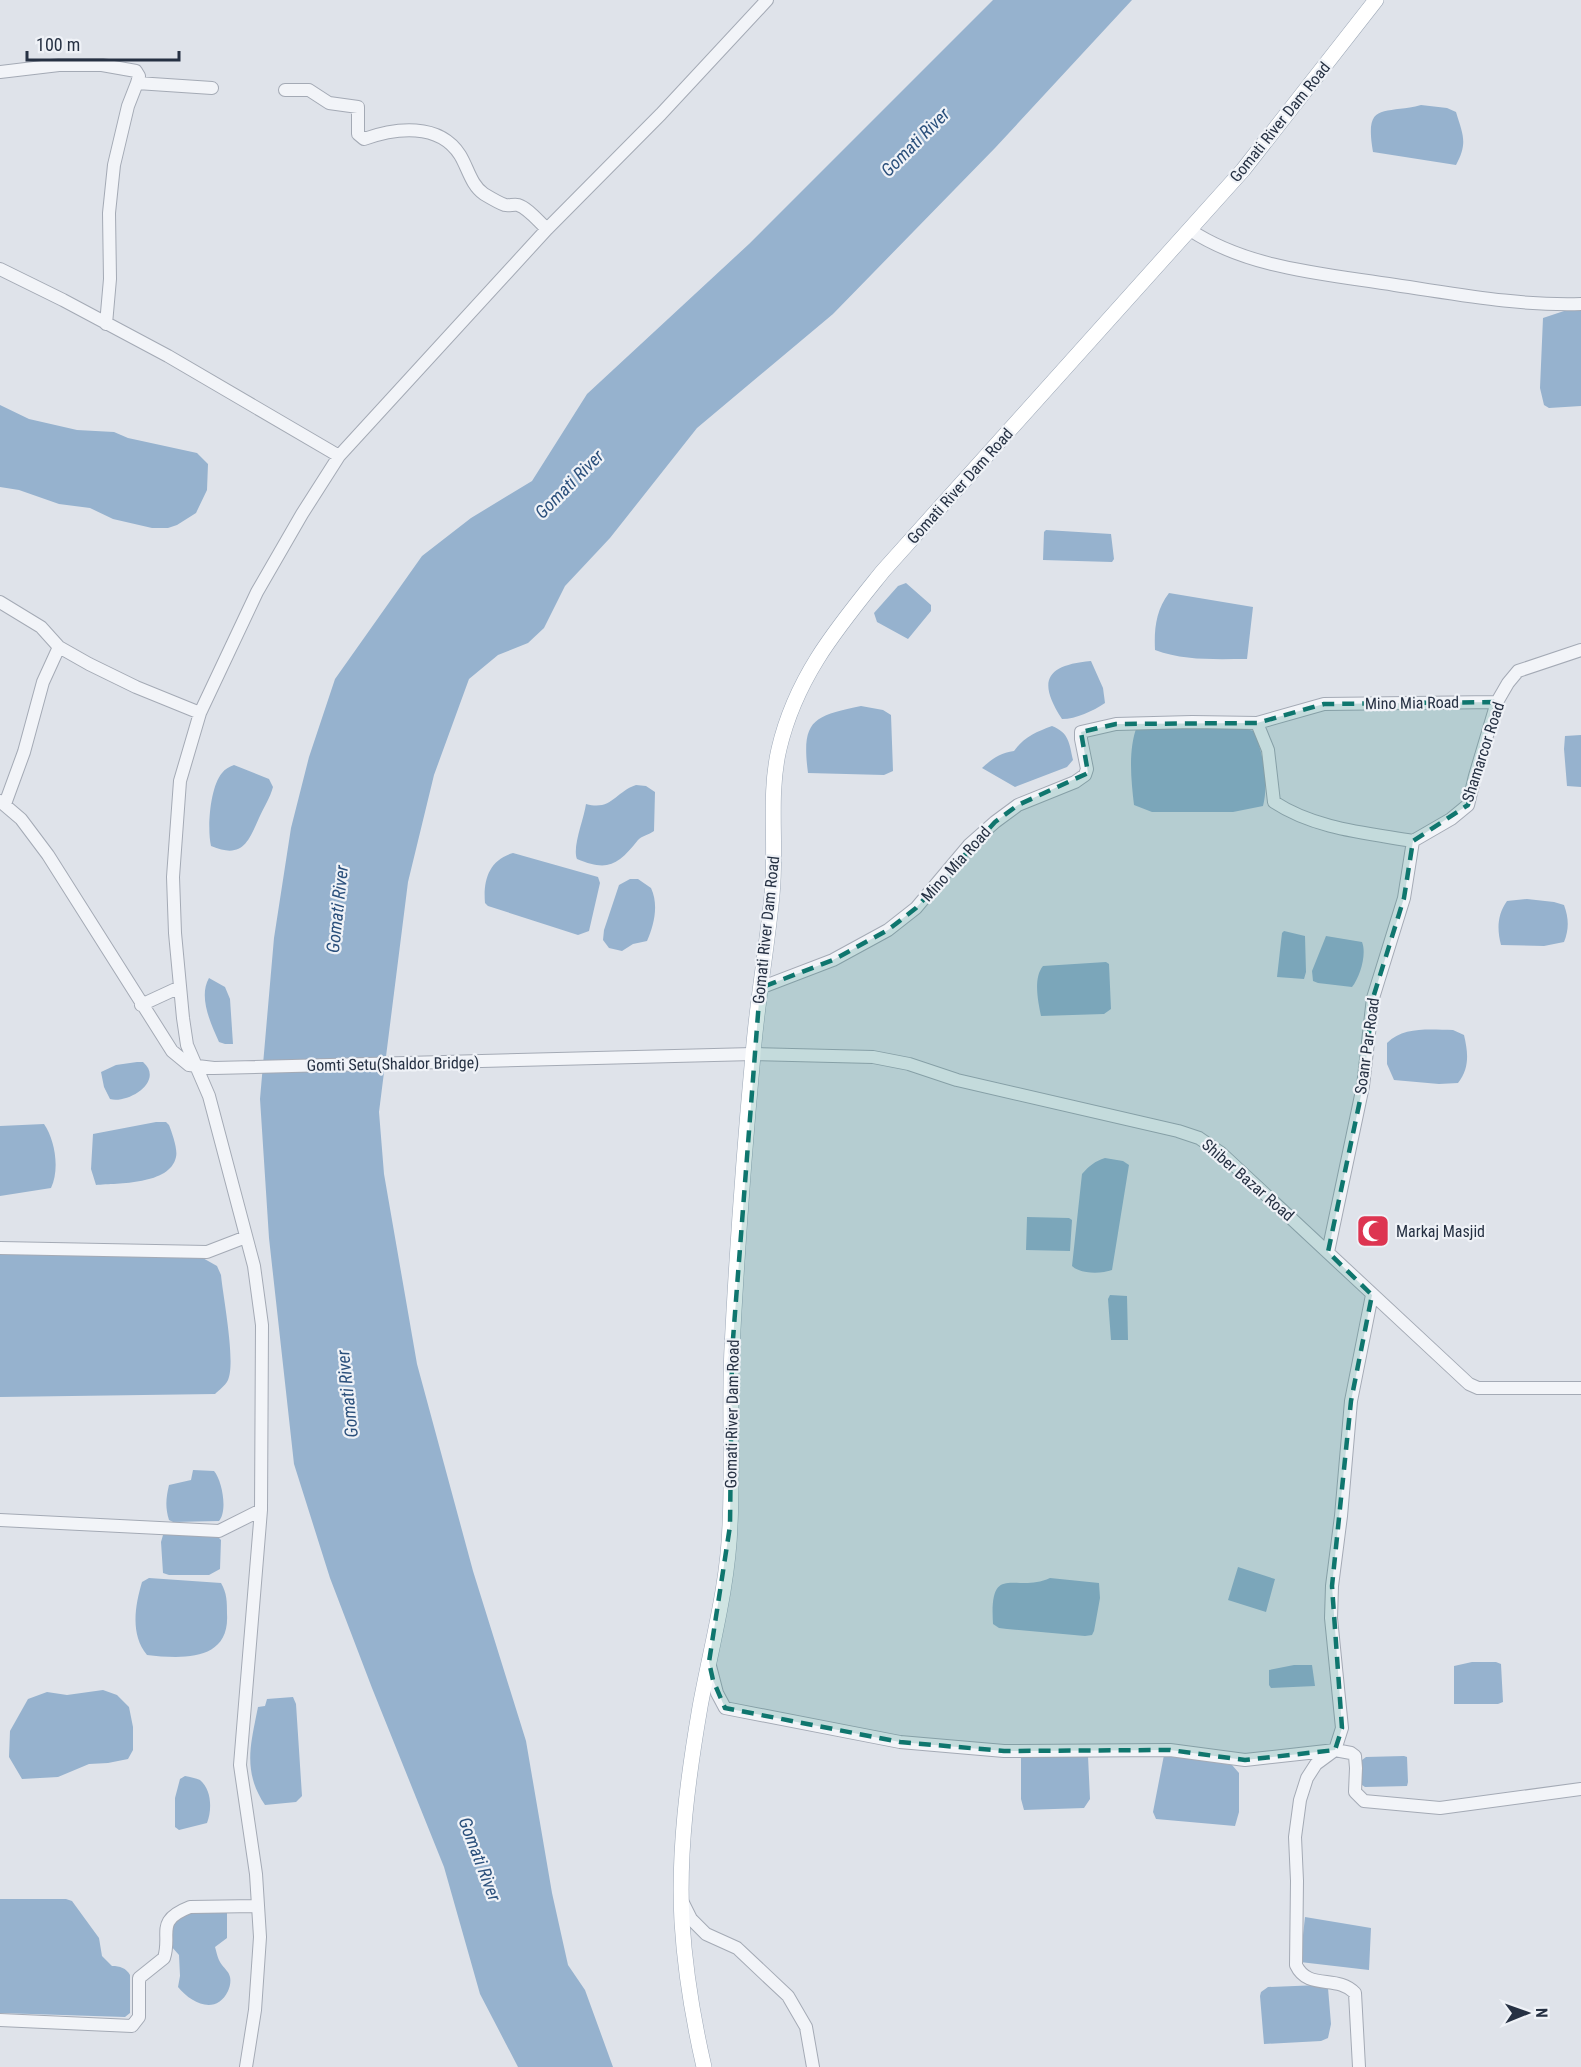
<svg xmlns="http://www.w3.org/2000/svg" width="1581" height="2067" font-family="'Roboto Condensed',sans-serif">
<rect width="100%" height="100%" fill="#dfe3ea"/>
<path fill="#96b2ce" d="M993,0h139l-137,148 -162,166 -136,114 -87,110 -45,48 -21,42 -16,15 -30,12 -29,24 -35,96 -26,107 -29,230 5,62 33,190 56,207 53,170 26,152 16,72 17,25 28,77h-95l-38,-73 -36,-127 -72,-179 -42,-110 -36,-114 -25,-226 -9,-139 14,-161 17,-110 18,-71 26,-78 87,-123 49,-38 61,-37 55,-87 162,-150z
M1421,105l26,3 9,4c7,23 12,31 0,53l-83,-13c-9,-52 11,-37 48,-47z
M1581,308v98l-32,2 -5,-3 -4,-17 3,-70 24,-8z
M0,405l29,14 48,11 37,2 14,6 69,15 11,11 -1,26 -11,23 -19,12 -9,3h-16l-39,-9 -23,-11 -31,-4 -40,-14 -19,-3z
M1046,530l65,4 3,25 -2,3 -69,-2 1,-28z
M906,583l25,22v6l-23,28 -31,-17 -3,-9 24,-27z
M1169,593l84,14 -6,52c-31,0 -63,2 -92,-9 -1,-21 1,-40 14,-57z
M1091,661l12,27 2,15c-12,8 -29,16 -43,16 -25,-38 -16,-54 29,-58z
M861,706l22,4 8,5 2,56 -9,4 -76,-2c-7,-53 5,-57 53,-67z
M1052,726c17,7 17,16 21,34l-6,7 -52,20 -33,-19c10,-9 18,-15 32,-17 10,-14 22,-19 38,-25z
M1137,726l101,1 16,4c9,22 15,52 9,75l-30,6h-81l-18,-7c-3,-26 -6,-55 3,-79z
M1581,735v52l-14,-1 -3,-37 1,-13z
M234,765l35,14 4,8c-3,11 -9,20 -14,31 -11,25 -17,41 -48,28 -4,-18 -1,-59 11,-73 3,-4 7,-6 12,-8z
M636,785l10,1 9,6 -1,39c-5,4 -13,5 -16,9 -20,25 -30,32 -61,19 -5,-12 7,-40 9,-55 26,7 29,-12 50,-19z
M513,853l85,24 2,6 -11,48 -11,4 -90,-29 -3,-3c-2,-23 4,-43 28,-50z
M630,879h8l13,9c8,17 3,37 -4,53l-14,3 -11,7 -13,-3 -6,-8 1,-10 15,-45z
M1527,899l27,3 10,3c5,14 5,24 0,37l-20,4 -43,-1c-4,-15 -4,-30 6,-44z
M1284,931l21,5 1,36 -2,7 -27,-2 5,-44z
M1326,936l36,6c5,12 -2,35 -10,45l-34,-4 -5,-2 -1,-10z
M1106,962l3,2 2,45 -7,5 -63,2c-3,-15 -8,-38 2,-50z
M209,978l16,9 5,12 3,45h-8l-6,-2c-8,-18 -21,-45 -10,-64z
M1453,1030l11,5c4,17 6,33 -6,48l-19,1 -45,-4 -7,-16v-21c17,-17 44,-13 66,-13z
M137,1062h6c22,19 -15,42 -33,37l-6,-12 -3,-15 15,-7z
M156,1122h10l3,3c3,8 9,24 7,32 -6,28 -58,26 -80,28l-5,-16 2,-35z
M44,1124c11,16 16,45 7,64l-51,8v-70z
M1105,1158l18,3 6,4 -17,105c-11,4 -32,4 -40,-4l10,-92c7,-8 13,-13 23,-16z
M1027,1217l42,1 3,2 -2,31 -44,-1z
M0,1252l201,5 16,9 4,9c2,22 15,87 7,105 -3,6 -9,10 -13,14l-215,3z
M1110,1295l17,1 1,44h-17l-3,-41z
M193,1470l21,1c8,9 14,40 5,50l-46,1 -4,-2c-4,-13 -3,-22 0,-35l22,-5z
M170,1533l47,3 4,4 -1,29 -11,6h-40l-6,-2 -2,-31 2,-7z
M1238,1567l37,12 -9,33 -38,-12z
M149,1578l72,5c6,10 6,19 6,31 3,48 -46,45 -80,41 -17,-21 -12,-49 -5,-73z
M1050,1578l49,5 1,15 -6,33 -2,4 -7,1 -78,-7 -8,-1 -6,-4c-4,-64 22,-30 57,-46z
M1472,1662h24l5,2 2,38 -5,2h-44v-38z
M1294,1665h18l3,21 -44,2 -2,-3v-15z
M103,1690l14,5 12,12 4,20v23l-5,9 -20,4 -19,1 -31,13 -36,2 -13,-22 1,-26 18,-32 19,-7 20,3z
M293,1697l3,7 6,92 -6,6 -31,3c-23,-34 -14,-62 -7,-98l7,-1 2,-7z
M1172,1754l60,11 7,8v39l-4,14 -79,-7 -3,-7 11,-57z
M1025,1756h63l2,43 -6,9 -60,2 -3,-11v-41z
M1404,1756l3,1 1,25 -1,4 -42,1 -3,-2v-25l4,-3z
M185,1776c5,1 11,2 15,4 12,10 12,30 7,43l-28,7 -4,-3v-29l5,-19z
M0,1899h66l6,2 27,37 3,18 10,10c8,0 14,2 18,9v38l-5,4 -125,-4z
M227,1908v30l-12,9c2,7 3,13 7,18 3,4 7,7 8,12 1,4 0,10 -2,14 -12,25 -37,12 -50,-4l2,-11 -1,-21 -8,-9 -1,-18 4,-6 20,-13z
M1305,1917l66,11 -2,42 -69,-8z
M1320,1985l8,3 3,36 -3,14 -7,3 -57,3 -4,-48 1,-4 7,-5z"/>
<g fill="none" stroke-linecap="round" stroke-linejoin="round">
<defs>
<path id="minor" d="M0,72l59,-7h43l34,6 3,5 -2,7 75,5
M285,90h24l20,13 29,4v27l6,5c31,-11 75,-17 96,16 8,13 11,30 24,39 5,3 15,9 21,11 4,1 9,-1 13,0 10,3 21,17 29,24
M1190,230c59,39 136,44 205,55 62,9 123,21 186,19
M0,269l63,31 105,56 171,100
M106,324l4,-45 -1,-66 5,-48 14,-59 9,-23
M0,602l41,25 18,20 30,17 47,23 64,26
M1257,723l11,27 6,52c41,27 93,31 139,39
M0,801l21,18 27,36 124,196 17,14 25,3 539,-14 120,3 36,7 48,16 221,51 21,7 22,15 248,231 9,4h103
M5,804l19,-52 19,-70 16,-35
M1413,841l38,-22 17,-14 7,-29 22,-74 11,-19 10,-12 63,-21
M760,988l73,-28 55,-30 28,-22 53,-63 26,-23 23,-17 57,-23 10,-7 2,-6 -6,-30v-7l35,-8 76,-2 65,1 67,-19 173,-2
M141,1005l39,-18
M0,1248l207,4 39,-15
M1328,1252l35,-166 10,-88 31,-100 9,-57
M0,1520l219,11 42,-21
M710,1666l7,27 8,15 175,34 104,9 166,-1 75,10 90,-10 16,3 4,3 1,12 -1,24 9,9 76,7 141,-19
M682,1901l9,18 15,15 31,14 51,48 18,31 7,40
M0,2020l132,6 7,-9v-39l25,-20c8,-25 -10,-37 26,-51l68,-1
M246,2067l9,-57 5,-73 -4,-63 -16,-109 21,-255 1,-185 -8,-59 -45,-170 -22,-51 -4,-27 -8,-85 -2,-56 7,-96 20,-68 57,-121 45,-78 37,-58 208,-227 114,-115 106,-114
M1359,2067l-4,-74c-18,-19 -47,-2 -59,-28l1,-84 -2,-44 5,-37 7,-22 9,-14 19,-14 7,-22 -11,-110 1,-32 9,-70 10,-115 21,-106"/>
<path id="major" d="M704,2067c-11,-48 -19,-96 -22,-145 -4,-71 6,-145 18,-215 11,-60 28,-120 30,-182 3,-59 -1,-118 2,-177 5,-98 12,-195 21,-293 4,-53 14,-107 19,-160 5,-49 -4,-99 7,-146 17,-73 59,-122 104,-178l360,-401 133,-170"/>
</defs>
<use href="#minor" stroke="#a4aab5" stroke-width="14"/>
<use href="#major" stroke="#9da8b7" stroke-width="16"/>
<use href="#minor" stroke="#f2f4f8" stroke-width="12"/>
<use href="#major" stroke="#fff" stroke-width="15"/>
</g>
<path fill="#0f766e" fill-opacity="0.2" stroke="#0f766e" stroke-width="4.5" stroke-dasharray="12 8" stroke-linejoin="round" d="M1497,702l-29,103 -55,36 -9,57 -31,100 -10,88 -35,166 44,43 -21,106 -19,185 10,142 -7,22 -90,10 -75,-10 -166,1 -104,-9 -175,-34 -12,-28 -4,-18 21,-136 2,-174 28,-364 73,-28 55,-30 28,-22 79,-86 23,-17 70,-32 -7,-41 35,-8 141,-1 67,-19z"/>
<defs>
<symbol id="mosque-square" viewBox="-11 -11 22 22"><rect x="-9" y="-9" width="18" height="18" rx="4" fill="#dd3551" stroke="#eff2f7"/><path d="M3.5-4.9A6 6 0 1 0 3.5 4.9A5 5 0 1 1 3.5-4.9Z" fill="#fff"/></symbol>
</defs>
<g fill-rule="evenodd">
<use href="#mosque-square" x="1354" y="1212" width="38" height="38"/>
</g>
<g text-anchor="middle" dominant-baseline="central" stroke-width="4.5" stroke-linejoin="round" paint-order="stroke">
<g font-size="16" fill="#263143" stroke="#eff2f7">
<text transform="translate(1280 122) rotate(-51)">Gomati River Dam Road</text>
<text transform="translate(960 486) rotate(-48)">Gomati River Dam Road</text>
<text transform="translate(1412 703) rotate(-1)">Mino Mia Road</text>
<text transform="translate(1483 752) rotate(-72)">Shamarcor Road</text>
<text transform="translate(956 864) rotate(-48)">Mino Mia Road</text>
<text transform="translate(766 930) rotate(-84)">Gomati River Dam Road</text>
<text transform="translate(1367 1046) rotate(-82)">Soanr Par Road</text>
<text transform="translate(393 1064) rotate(-1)">Gomti Setu(Shaldor Bridge)</text>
<text transform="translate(1248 1180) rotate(41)">Shiber Bazar Road</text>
<text transform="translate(732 1414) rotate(-89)">Gomati River Dam Road</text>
</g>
<g font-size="16" fill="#263143" stroke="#eff2f7" text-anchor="start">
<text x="1396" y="1231">Markaj Masjid</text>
</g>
<g font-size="18" font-style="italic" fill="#2b507c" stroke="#eff2f7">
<text transform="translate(915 142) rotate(-45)">Gomati River</text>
<text transform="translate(569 484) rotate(-45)">Gomati River</text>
<text transform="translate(337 909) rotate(-84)">Gomati River</text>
<text transform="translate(347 1394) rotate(-96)">Gomati River</text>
<text transform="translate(480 1859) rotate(69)">Gomati River</text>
</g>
</g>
<g transform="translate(1527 2013) rotate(89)" stroke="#eff2f7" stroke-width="4.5" paint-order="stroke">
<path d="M0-4.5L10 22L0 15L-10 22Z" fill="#263143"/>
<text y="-9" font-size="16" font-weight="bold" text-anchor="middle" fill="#263143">N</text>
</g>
<path d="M27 51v9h152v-9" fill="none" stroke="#263143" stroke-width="3"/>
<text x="36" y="51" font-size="18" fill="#263143" stroke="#eff2f7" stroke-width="4.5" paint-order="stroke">100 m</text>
</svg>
